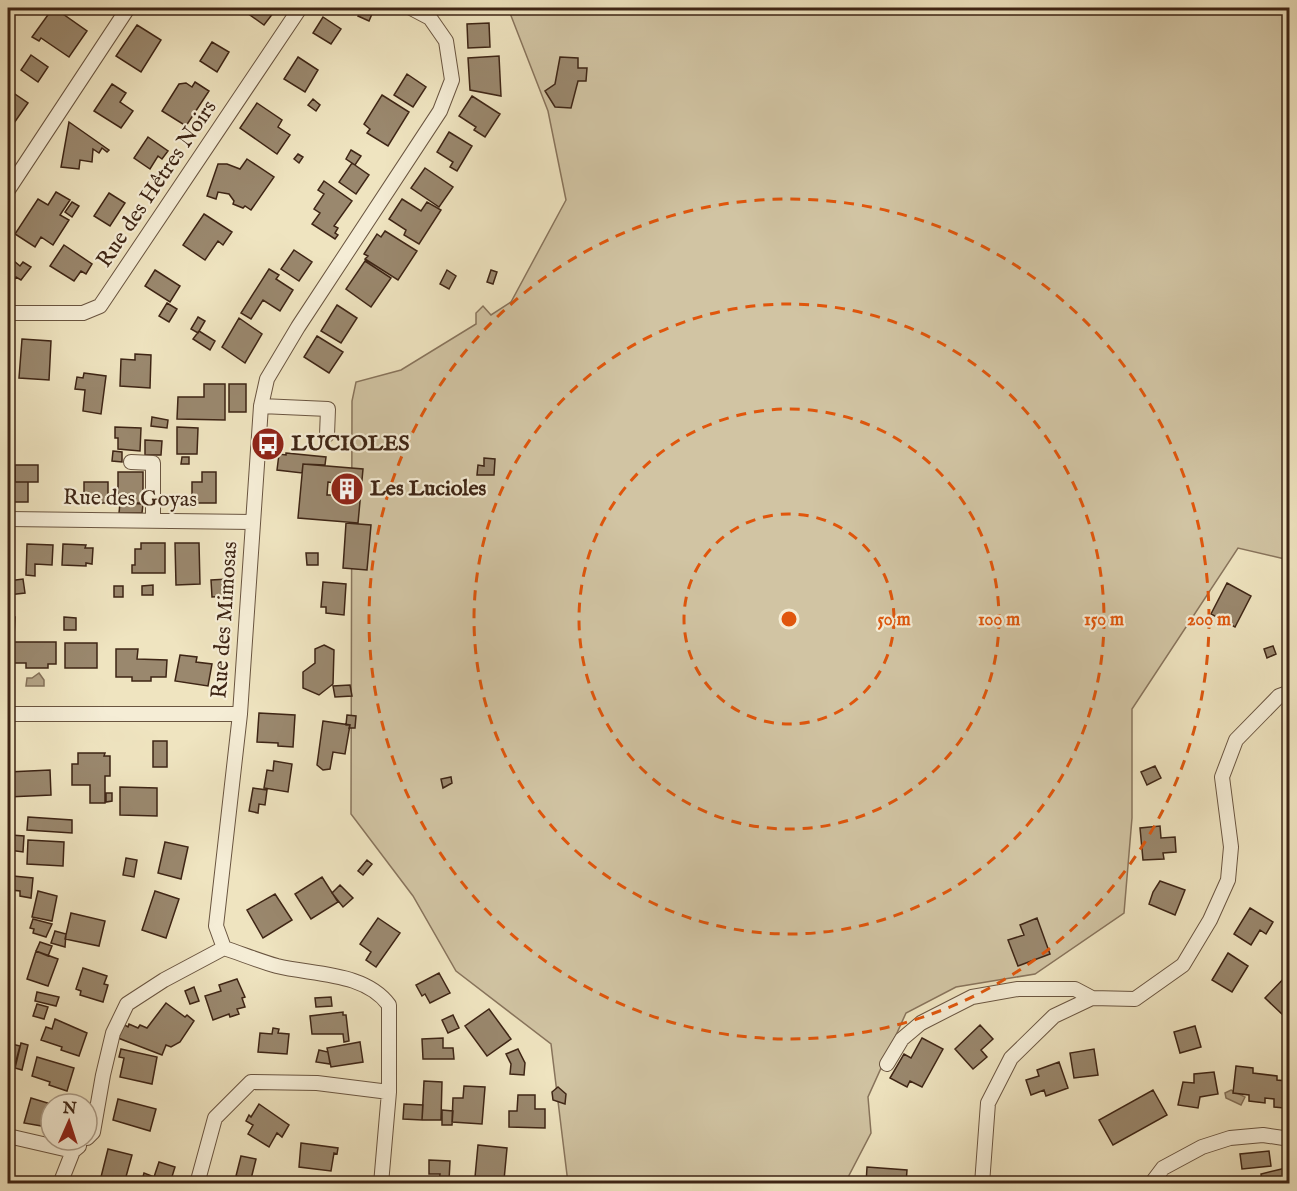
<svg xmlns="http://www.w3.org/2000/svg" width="1297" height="1191" font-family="'IM FELL English',serif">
<rect width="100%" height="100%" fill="#efe4c0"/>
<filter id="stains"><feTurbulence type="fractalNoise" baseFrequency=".00333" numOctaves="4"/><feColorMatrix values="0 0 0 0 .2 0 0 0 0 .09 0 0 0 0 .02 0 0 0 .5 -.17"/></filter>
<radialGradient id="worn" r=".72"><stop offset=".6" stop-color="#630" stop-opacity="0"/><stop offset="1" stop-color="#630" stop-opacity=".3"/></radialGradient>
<path fill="#d1c4a3" stroke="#88745c" stroke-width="1.5" d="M508,8h781v552l-51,-12 -106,161v109l-8,95 -89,61 -79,13 -50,26 -38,84 3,36 -26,50h-277l-17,-139 -95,-73 -43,-75 -62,-82 1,-413 4,-19 45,-12 75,-46v-11l7,-7 8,9 20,-13 55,-102 -18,-89z"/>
<path fill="#b3a386" stroke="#847159" stroke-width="1.5" d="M39,673l5,7v6h-18l1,-8h5z
M1231,1090l14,7 -4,8 -15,-7 -1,-5z"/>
<path fill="#9a886e" stroke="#3e2515" stroke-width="1.5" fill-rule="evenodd" d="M77,8h14l-4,6z
M184,8h14l-4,6z
M240,8h37l-13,17z
M361,9l11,5 -3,7 -11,-5z
M50,12h10l27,19 -18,26 -28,-19 -2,3 -7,-4z
M323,17l18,12 -10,15 -18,-11z
M489,23l1,24 -22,1 -1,-24z
M137,25l24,15 -20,32 -25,-16z
M212,42l17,10 -12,20 -17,-11z
M31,55l17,12 -10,15 -17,-12z
M499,56l2,40 -31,-6 -2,-32z
M298,57l20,13 -13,22 -21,-13z
M560,57l18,1v10h9l-1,13h-8l-7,27 -16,-1 -10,-16 10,-7z
M407,74l19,13 -13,20 -19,-12z
M195,82l14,9 -23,35 -24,-15 17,-27 7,-1 6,4z
M112,84l14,9 -6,9 13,9 -12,17 -27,-17z
M9,90l19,13 -16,23 -4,-3z
M382,95l27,17 -21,34 -21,-13 3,-4 -6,-5z
M472,96l28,18 -15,23 -11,-7 2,-3 -17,-11z
M313,99l7,6 -4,6 -8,-6z
M257,103l25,17 -4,7 12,8 -13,19 -37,-26z
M69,122l40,28 -2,2 -5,-4 -3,5 -6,-4 -1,13 -12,-2 -1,9 -18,-2z
M449,132l23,14 -15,25 -7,-4 3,-5 -16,-10z
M148,137l20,14 -6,8 -4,-3 -8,13 -16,-11z
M351,150l10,6 -6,9 -9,-6z
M298,154l5,3 -4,6 -5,-4z
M247,159l27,18 -23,33 -6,-4 -2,2 -10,-4 1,-3 -5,-7 -11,-2 -2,7 -9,-3 11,-32h9l13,5z
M352,163l17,12 -13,19 -17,-12z
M425,168l28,19 -14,20 -28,-19z
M324,181l28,20 -18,25 4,2 -3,5 3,2 -3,4 -23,-15 8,-11 -6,-4 10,-15 -6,-4z
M56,192l14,8 -10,15 9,5 -16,25 -12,-8 -6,10 -20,-13 23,-35 10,6z
M109,193l16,10 -15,23 -16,-10z
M402,199l19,12 6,-9 14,8 -22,34 -15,-9 2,-5 -17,-11z
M72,202l7,4 -7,11 -7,-5z
M204,214l28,18 -9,13 -5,-4 -13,19 -22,-15z
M385,231l32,20 -19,29 -33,-21 3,-3 -4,-2 13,-20 4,3z
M64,245l28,19 -6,10 -5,-3 -7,10 -24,-15z
M294,250l18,12 -13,19 -18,-12z
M8,256l12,10 3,-4 8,5 -10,13 -5,-3 -8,12z
M365,261l26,17 -20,29 -25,-18z
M269,269l10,6 -3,4 17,11 -13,21 -17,-11 -12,19 -10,-6z
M155,270l25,16 -10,16 -25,-16z
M447,270l9,6 -7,13 -9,-5z
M491,270l6,2 -4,12 -6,-2z
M167,303l10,6 -8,13 -10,-6z
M337,305l20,13 -16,25 -20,-12z
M198,317l7,4 -7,12 -7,-4z
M239,318l23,16 -17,29 -23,-16z
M199,331l16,10 -5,9 -17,-11z
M317,336l26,16 -14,21 -25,-16z
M22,339l29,2 -2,39 -30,-2z
M135,354l16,1 -1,33 -30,-2 1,-27 14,1z
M84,373l22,3 -5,38 -18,-3 2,-21 -10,-1 2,-12 6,1z
M204,384h21v36l-48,-1 1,-22h26z
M229,384h17v28h-17z
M152,417l16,3 -1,8 -16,-2z
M115,427l26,1 -1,23 -22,-2v-11h-3z
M177,427l21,1 -1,26h-20z
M145,440l17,1 -1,14h-16z
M113,451l9,1v10l-10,-1z
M286,453l40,4 -1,8 -22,-1 -1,9 -25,-3 2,-16 7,1z
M182,457h7v7h-8z
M484,458l11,1 -1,16h-17l1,-10 6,1z
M303,464l60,5 -5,54 -60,-5zM328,482l6,1 -2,12h-5z
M15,465h23v17h-23z
M118,472h25v31h-25z
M202,472h14v31h-24v-21h10z
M8,482h20v20h-20z
M84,482h24v21h-24z
M120,503l23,1 -1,9h-23z
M346,523l25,2 -4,45 -24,-2z
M141,543h24v30h-33v-8h3v-16h6z
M175,543h24l1,41 -24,1z
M27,544l26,1 -1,20 -17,-1v12l-9,-1z
M63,544l23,1 -1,3h8l-1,16 -6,-1v3l-24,-1z
M306,553h12v12h-11z
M23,579l2,14 -17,2v-14z
M228,579v17l-16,1 -1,-17z
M323,582l23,2 -2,31 -18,-2v-6h-5z
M1227,583l24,13 -16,31 -24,-13z
M153,585v10h-11v-9z
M114,586h9v11h-9z
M1288,609l2,2v23l-5,-19z
M8,617h7l-1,20h-6z
M64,617l12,1v12h-12z
M10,642h46v22h-8v4h-22v-5h-16z
M65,643h32v25h-32z
M324,645l10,5 -1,34 -14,11 -16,-7v-16l12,-9v-14z
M1273,646l3,8 -9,4 -3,-9z
M116,649h22l-1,10 30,1 -1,17h-15v4h-19v-4h-16z
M180,655l17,2 -1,5 16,2 -4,22 -33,-5z
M350,685l2,11 -17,1 -2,-11z
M259,713l36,2 -2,32 -15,-1v-3l-21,-1z
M347,715l9,1 -1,12h-6l1,-3h-4z
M323,721l27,4 -5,29 -12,-2 -3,17 -7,1 -6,-5z
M153,741h14v26h-14z
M78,753h27l-1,3h6v20h-5v27h-15v-18h-18v-21h6z
M274,761l18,3 -4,28 -24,-4 3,-18 6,1z
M1155,766l6,12 -14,7 -6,-13z
M50,770l1,25 -43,2v-25z
M451,777l1,6 -9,5 -2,-9z
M120,787l37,1v28l-37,-1z
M253,788l14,2 -2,15 -6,-1 -1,9 -9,-2z
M106,793h6v8l-6,1z
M28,817l44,3v13l-45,-3z
M1160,826l1,12 14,-1 1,15 -13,1 1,6 -21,1 -3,-32z
M11,835l13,1 -1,16 -14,-2z
M28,840l36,2 -1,24 -36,-2z
M165,842l23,5 -7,32 -23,-6z
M126,858l11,2 -3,17 -11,-2z
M367,860l5,4 -9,11 -5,-4z
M13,876l20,2 -2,20 -11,-2v-5l-9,-1z
M322,877l16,25 -27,17 -16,-25z
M1160,881l25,9 -10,25 -26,-11 4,-12z
M340,885l13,13 -10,9 -11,-14z
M38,891l19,5 -5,25 -20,-4z
M155,891l24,8 -13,39 -24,-8z
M275,894l17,26 -29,18 -16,-28z
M1250,908l23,14 -7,12 -6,-4 -9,15 -17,-11z
M71,913l34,8 -6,25 -34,-7z
M1287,917h3v24h-6z
M378,918l22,15 -24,34 -10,-7 5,-8 -11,-8z
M1037,918l13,36 -32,12 -10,-26 16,-5 -4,-10z
M33,919l19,5 -6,13 -13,-4 1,-4 -4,-1z
M55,931l11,3 -1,13 -14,-4z
M40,942l12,4 -4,10 -12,-5z
M8,943l5,1 -5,26z
M36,951l22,8 -10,27 -21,-7z
M1228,953l20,13 -16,26 -20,-12z
M83,968l24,8 -3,8 4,1 -5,17 -23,-7 1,-4 -5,-2z
M439,973l11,20 -20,10 -5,-9 -3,2 -6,-11z
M1289,973l1,38 -6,5 -19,-18z
M237,979l8,18 -3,1 3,9 -8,2 2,5 -9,3 -1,-3 -16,6 -8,-24 16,-5 -2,-6z
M194,987l5,14 -9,3 -5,-13z
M37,992l22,5 -3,9 -21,-5z
M331,997l1,9 -16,1 -1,-9z
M166,1003l19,14 2,-2 7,6 -14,21 -9,5 -5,-2 -4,10 -44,-17 5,-14 5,3 1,-3 9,4 2,-3 7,3z
M37,1004l11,3 -4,12 -11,-3z
M489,1009l22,30 -24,17 -22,-30z
M343,1012v3h3l3,26 -5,1 -1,-8h-31l-2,-18z
M453,1015l6,13 -11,5 -6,-13z
M55,1019l32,14 -8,23 -18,-6 1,-3 -21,-7 5,-13 6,2z
M980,1025l13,14 -12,11 6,7 -14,12 -18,-20z
M1195,1026l6,21 -21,6 -6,-21z
M273,1028l6,1 -1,4 11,1 -2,20 -29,-2 2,-19 12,1z
M443,1038v10h10l1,11h-31l-1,-20z
M922,1038l21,11 -21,38 -12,-6 -3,6 -17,-9 14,-24 7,4z
M360,1042l3,20 -32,5 -4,-19z
M8,1043l12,3 -8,30 -4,-2z
M21,1043l7,2 -6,25 -7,-2z
M121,1049l36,8 -5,27 -32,-7 4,-19 -5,-1z
M518,1049l7,14 -1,12 -14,-1 1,-10 -5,-10z
M1094,1049l4,26 -24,3 -4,-25z
M319,1050l9,2 2,12 -14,-2z
M37,1057l37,11 -7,23 -18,-6 1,-3 -18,-6z
M1059,1062l9,26 -22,8 -2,-6 -13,5 -5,-15 13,-4 -2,-6z
M1236,1066l17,2v5l24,3v4l10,1 -3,27 -10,-1v-8l-9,-1v5l-16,-2v-6l-16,-2z
M1214,1072l4,22 -18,3 -2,11 -20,-3 5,-23 11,1v-9z
M424,1081l18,1 -1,38h-19z
M464,1086l21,1 -3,37 -30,-2 1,-24h10z
M558,1087l8,7 -1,10 -12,-4 -1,-8z
M1153,1090l14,25 -54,30 -14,-25z
M518,1095h17v14h10v19l-36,-1v-16h8z
M31,1098l20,6v27l-4,-1v-3l-23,-4z
M118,1099l38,10 -6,22 -37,-11z
M259,1104l30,21 -7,12 -5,-4 -8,14 -21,-13 5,-9 -7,-4 3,-6 2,2z
M404,1104l19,1 -1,15 -19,-1z
M442,1110l11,1 -1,14h-10z
M301,1143l37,5 -1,6 -3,-1 -3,18 -32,-4z
M478,1145l29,3 -3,32 -29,-3z
M108,1149l24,6 -8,29h-15l-9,-3z
M1269,1151l2,15 -29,3 -2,-15z
M241,1156l15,3 -5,20 -15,-3z
M429,1160l21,1 -1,20h-10l1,-7h-11z
M159,1162l16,5 -5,16 2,1h-31l3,-11 10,4z
M867,1167l40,3 -1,14h-40z
M1290,1167v17h-27l-2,-10z
M11,1176l12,8h-15z
M235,1178l15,6h-17z
M270,1178l17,2v4h-18z
M330,1178l31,2 -1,4h-30z"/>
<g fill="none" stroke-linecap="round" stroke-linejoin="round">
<defs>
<path id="minor" d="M8,190l120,-182
M8,313h75l17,-7 200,-298
M261,406l67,3 -1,26
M131,462l22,1v58
M8,519l245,3
M8,714h232
M887,1064l15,-25 19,-16 51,-26 46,-8h57l17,9 43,1 48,-34 27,-45 18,-40 3,-33 -9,-70 14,-37 43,-44 11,-4
M8,1136l65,15
M87,1138l6,-6 10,-57 10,-42 14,-29 37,-24 60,-32
M60,1184l13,-33 6,-5
M197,1184l18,-66 36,-36 66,1 72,9
M381,1184l8,-92v-87c-24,-33 -76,-30 -112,-39 -18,-5 -35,-12 -53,-18l-8,-22 24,-212 21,-308 6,-27 31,-52 142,-216 12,-31 -6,-39 -16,-23 -19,-10
M982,1184l6,-81 23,-45 43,-42 38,-18
M1151,1184l12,-16 39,-21 28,-9 33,-3 27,4"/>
</defs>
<use href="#minor" stroke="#6a5540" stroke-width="16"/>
<use href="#minor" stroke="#f5edd6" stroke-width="14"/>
</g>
<g fill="none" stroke="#e0560c" stroke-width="3" stroke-dasharray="10 8">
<circle cx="789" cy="619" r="105"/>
<circle cx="789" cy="619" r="210"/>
<circle cx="789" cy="619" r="315"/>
<circle cx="789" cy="619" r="420"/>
</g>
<defs>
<symbol id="bus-disc" viewBox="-11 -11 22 22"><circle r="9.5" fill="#8f2418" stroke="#f5edd6"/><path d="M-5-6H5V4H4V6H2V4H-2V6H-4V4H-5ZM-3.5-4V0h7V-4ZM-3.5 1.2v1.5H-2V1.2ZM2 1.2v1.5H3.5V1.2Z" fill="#fff"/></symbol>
<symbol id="building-disc" viewBox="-11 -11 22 22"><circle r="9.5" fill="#8f2418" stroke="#f5edd6"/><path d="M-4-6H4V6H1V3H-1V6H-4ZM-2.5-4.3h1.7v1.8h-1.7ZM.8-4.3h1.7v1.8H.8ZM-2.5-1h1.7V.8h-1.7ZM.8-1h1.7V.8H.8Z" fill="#fff"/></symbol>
</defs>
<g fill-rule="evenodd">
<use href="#bus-disc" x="249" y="425" width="38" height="38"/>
<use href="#building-disc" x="328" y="470" width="38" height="38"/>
</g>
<g text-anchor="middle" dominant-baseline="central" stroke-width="4.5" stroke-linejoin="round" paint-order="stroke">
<g font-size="22" fill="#3e2515" stroke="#f5edd6">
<text transform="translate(157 184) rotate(-56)">Rue des Hêtres Noirs</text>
<text transform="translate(130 499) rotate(1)">Rue des Goyas</text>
<text transform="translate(225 620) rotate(-86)">Rue des Mimosas</text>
</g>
<g font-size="22" font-weight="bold" fill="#3e2515" stroke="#f5edd6" text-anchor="start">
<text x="291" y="444">LUCIOLES</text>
<text x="370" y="489">Les Lucioles</text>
</g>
</g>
<circle cx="789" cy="619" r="9" fill="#e0560c" stroke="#f5edd6" stroke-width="3"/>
<g font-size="18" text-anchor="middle" font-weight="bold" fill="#e0560c" stroke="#f5edd6" stroke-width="4.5" stroke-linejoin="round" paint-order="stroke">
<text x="894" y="625">50 m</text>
<text x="999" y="625">100 m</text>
<text x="1104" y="625">150 m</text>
<text x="1209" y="625">200 m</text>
</g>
<rect width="1297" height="1191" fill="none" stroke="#efe4c0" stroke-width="30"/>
<rect x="9" y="9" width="1279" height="1173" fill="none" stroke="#3e2515" stroke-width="3"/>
<rect x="15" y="15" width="1267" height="1161" fill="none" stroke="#3e2515" stroke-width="1.5"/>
<g transform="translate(69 1122) rotate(3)"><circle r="28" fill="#f5edd6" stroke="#ac9d89" stroke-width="1.5"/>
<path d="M0-4.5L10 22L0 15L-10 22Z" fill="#8f2418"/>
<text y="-9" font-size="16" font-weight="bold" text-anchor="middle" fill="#3e2515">N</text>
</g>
<rect width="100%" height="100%" filter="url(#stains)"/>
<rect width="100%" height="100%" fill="url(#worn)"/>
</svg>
